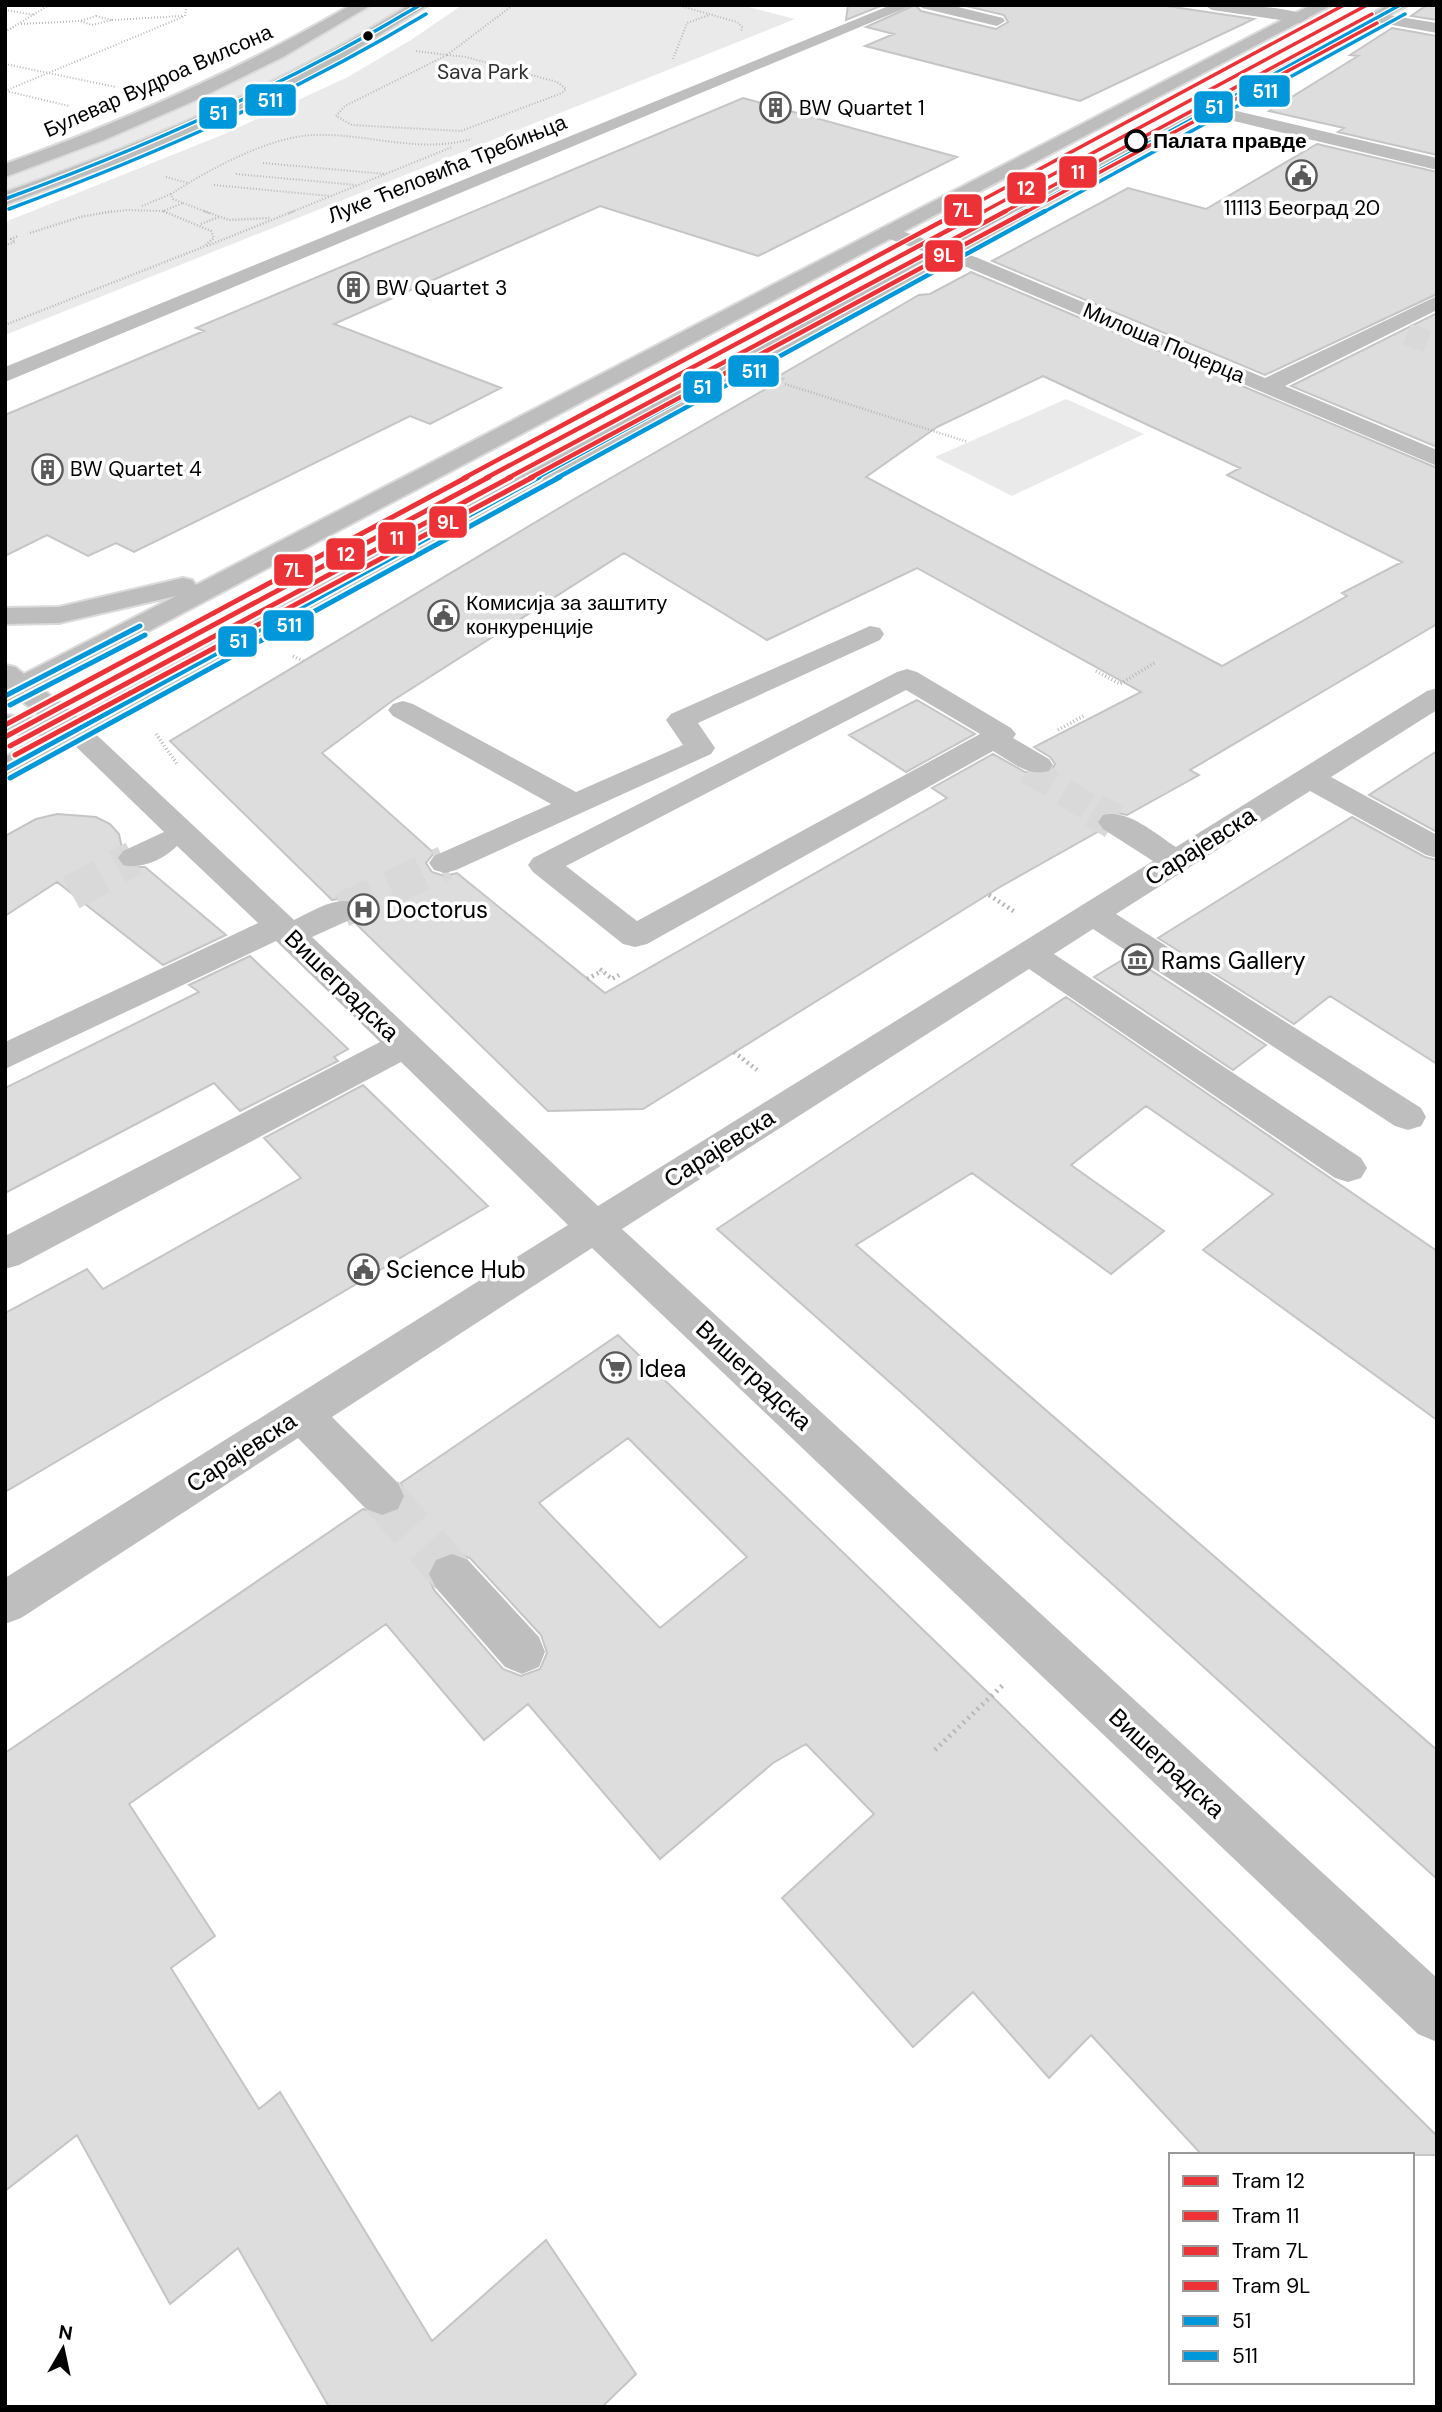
<svg xmlns="http://www.w3.org/2000/svg" width="1442" height="2412" font-family="'DM Sans',sans-serif">
<rect width="100%" height="100%" fill="#fff"/>
<path fill="#eaeaea" d="M363,5h57l-97,59 -318,135v-28l141,-56z
M462,5h279l54,14 -790,316v-113l217,-87 124,-57 65,-38z
M1066,399l78,35 -132,62 -77,-39z"/>
<path fill="#ddd" stroke="#c5c5c5" stroke-width="2" fill-rule="evenodd" d="M848,5h35l-37,15z
M915,5l6,6 75,18 12,-7 -4,-7 -42,-10h198l94,14 -174,82 -215,-55 29,-12 -28,-7z
M1427,5h10v15l-26,-4z
M1392,28l45,8v119l-99,-23 6,-4 -75,-17 89,-55 -8,-1z
M743,98l214,59 -199,99 -158,-50 -266,118 167,64 -71,36 -20,-8 -276,136 -18,-9 -28,13 -41,-21 -42,21v-141l199,-84 -8,-3z
M1317,144l120,28v122l-172,81 -273,-114 136,-73 78,21z
M971,272l466,196v156l-247,146 9,5 -72,40 -14,-3 -12,1 -6,9 6,8 -101,57 -357,222 -95,2 -195,-190 7,-10 -4,-10 -10,-3 -14,2 -162,-159 406,-243 207,-119 -6,-2 142,-82 11,-1zM1043,376l197,92 -13,7 175,87 -60,31 5,3 -125,70 -356,-189 71,-50zM624,553l143,87 150,-72 224,124 -107,55 16,10 5,7 -6,10 -24,-2 -32,-18 -61,34 15,10 -342,195 -148,-120 -13,3 -12,-4 -6,-9 8,-10 -112,-100 70,-52z
M1437,313v134l-146,-61z
M917,700l58,34 -69,38 -57,-37z
M1437,751v81l-68,-37z
M57,814l39,3 14,7 9,10 3,14 -7,10 6,9h24l81,68 -63,30 -106,-83 -52,34v-80l31,-17z
M1352,817l73,40 12,3v204l-107,-68 -36,28 -136,-86z
M250,956l98,93 -14,8 4,4 -98,50 -26,-28 -209,110v-105l194,-96 -10,-7z
M1129,956l137,89 -33,25 -139,-93z
M1066,997l371,254v169l-234,-170 70,-56 -127,-88 -75,59 93,66 -53,43 -139,-101 -116,72 581,505v129l-535,-486 -185,-164z
M363,1085l125,121 -483,286v-179l82,-44 16,20 198,-111 -37,-40z
M618,1335l387,374 432,427v19h-235l-111,-120 -42,43 -76,-86 -60,55 -131,-149 92,-84 -68,-70 -33,19 -113,96 -132,-155 -44,36 -98,-116 -257,180 86,132 -44,32 88,141 21,-17 152,249 114,-101 90,134 -34,33h-273l-91,-159 -68,56 -93,-169 -72,56v-438l358,-244 18,8 18,-6 7,-14 -5,-14zM628,1438l119,119 -87,71 -121,-125zM453,1552l17,6 71,77 6,18 -7,16 -19,7 -18,-7 -69,-79 -7,-17 8,-15z"/>
<g fill="none" stroke-linecap="round" stroke-linejoin="round">
<path stroke="#d9d9d9" stroke-width="22" stroke-dasharray="22 11" stroke-linecap="butt" d="M1407,334l30,11"/>
<path stroke="#d9d9d9" stroke-width="28" stroke-dasharray="28 14" stroke-linecap="butt" d="M1028,770l69,42"/>
<path stroke="#d9d9d9" stroke-width="35" stroke-dasharray="35 18" stroke-linecap="butt" d="M1094,810l20,12
M71,893l63,-35
M342,910l103,-47"/>
<path stroke="#d9d9d9" stroke-width="44" stroke-dasharray="44 22" stroke-linecap="butt" d="M382,1496l70,78"/>
<defs>
<path id="major" d="M351,5h20l-88,52 -89,44 -90,39 -99,37v-13c120,-43 236,-95 346,-159z
M409,5h19l-101,63 -102,51 -106,44 -114,42v-13c141,-50 277,-107 404,-187z
M1311,5h21l-1291,683 37,29 1310,-712h20l-1392,770 -11,3v-21l38,-21 -38,-3v-18l38,3 -23,-18 -15,5v-40l10,2 9,7 152,-78 -117,27 -54,1v-16l54,-1 124,-29 9,2 4,5z"/>
</defs>
<use href="#major" stroke="#dbdbdb" stroke-width="4"/>
<path stroke="#b8b8b8" stroke-width="2" stroke-dasharray="1 2" stroke-linecap="butt" d="M677,5l60,17 5,5 -1,5
M5,10l30,5
M96,16l16,4 -20,5 -12,-4z
M112,20l70,-4
M21,24l59,-3
M5,32l44,-27
M416,51l31,4
M447,55l19,2 91,25 9,7 -4,4 -101,38 -109,-6 -16,-9 9,-10z
M447,55l66,-50
M673,59l14,-36 22,-8
M5,64l111,23
M5,91l180,-75 2,-11
M6,91l63,15
M263,163l122,11
M236,174l120,11
M166,177l22,6
M214,185l116,11
M183,203l26,10
M142,206l29,-12
M102,213l25,-3 36,1
M167,213l-4,-2 20,-8 -10,-4 -2,-5c37,-24 97,-57 142,-59 55,-2 105,19 159,4
M289,213l163,-66"/>
<path stroke="#b8b8b8" stroke-width="2.5" stroke-dasharray="1 2" stroke-linecap="butt" d="M204,211l25,9 41,-2
M201,224l18,-7
M30,233l50,-16 33,-6
M5,245l10,-3 -4,-3 7,-3
M207,246l87,-35
M5,325l198,-78 11,-9 -3,-7 -48,-20
M785,384l183,58"/>
<path stroke="#b8b8b8" stroke-width="3.5" stroke-dasharray="1 2.5" stroke-linecap="butt" d="M293,656l10,5
M1096,671l24,13 36,-22
M1058,730l27,-15
M156,734l21,30"/>
<path stroke="#b8b8b8" stroke-width="4.5" stroke-dasharray="2 3.5" stroke-linecap="butt" d="M989,895l26,17
M600,969l12,10 7,-4
M587,979l15,-8
M734,1052l23,18"/>
<path stroke="#b8b8b8" stroke-width="5" stroke-dasharray="2 4.5" stroke-linecap="butt" d="M935,1750l70,-67"/>
<path fill="#bebebe" fill-rule="evenodd" d="M891,5h22l-908,377v-15z
M920,5h30l53,13 2,3 -8,5 -75,-18z
M1204,5c21,0 91,0 104,13l-8,5 -88,-13z
M1376,13l61,10v10l-67,-12 -2,-3 2,-3z
M1211,105l226,53v12l-232,-56 -3,-4 3,-4z
M888,226l90,32 287,120 172,-82v14l-152,76 152,64v16l-473,-200 -83,-30 -3,-4 3,-4z
M870,626l10,2 4,6 -4,6 -182,83 17,25 -4,6 -255,116 -11,3 -11,-3 -5,-7 5,-7 117,-52 -158,-88 -5,-6 5,-6 10,-3 10,3 163,88 107,-47 -17,-25 5,-6z
M907,669l10,3 94,56 5,6 -3,4 36,21 4,6 -4,6c-22,6 -38,-10 -56,-20l-346,193 -12,3 -12,-3 -90,-72 -5,-7 5,-7 364,-186zM906,690l74,44 -343,187 -71,-55z
M1437,688v22l-106,67 106,58v23l-11,-3 -116,-64 -194,123 305,194 5,9 -5,9 -13,4 -13,-4 -302,-197 -39,25 307,204 6,10 -6,10 -13,4 -13,-4 -306,-209 -407,260 815,749v64l-19,-8 -826,-786 -260,169 66,66 6,13 -6,13 -16,6 -16,-6 -68,-71 -277,180 -16,6v-46l563,-353 -167,-163 -382,203 -14,4v-33l375,-194 -104,-101 -271,128v-27l253,-119 -81,-77c-13,13 -36,24 -54,19l-5,-7 5,-7 41,-19 -99,-96 -5,-6 5,-6 10,-3 10,3 209,196c19,-9 38,-23 60,-18l4,8 -4,8 -42,19 286,269 555,-345 -50,-32 -5,-7 5,-7c26,-6 52,19 73,32l251,-156z
M452,1554l16,6 71,77 6,15 -6,15 -17,7 -17,-7 -69,-79 -7,-14 7,-14z"/>
<use href="#major" fill="#bdbdbd" fill-rule="evenodd"/>
<defs>
<path id="bus-1-far2" d="M5,199c144,-53 283,-115 415,-194
M1021,213l379,-208"/>
<path id="bus-1-far1" d="M536,478l488,-267"/>
<path id="bus-1" d="M5,696l135,-70
M5,769l534,-292"/>
<path id="bus-2-far2" d="M9,209c145,-54 284,-115 417,-195
M1042,213l363,-199"/>
<path id="bus-2-far1" d="M557,478l488,-267"/>
<path id="bus-2" d="M10,705l135,-70
M10,778l550,-301"/>
</defs>
<use href="#bus-1-far2" stroke="#fff" stroke-width="6"/>
<use href="#bus-1-far1" stroke="#fff" stroke-width="7"/>
<use href="#bus-1" stroke="#fff" stroke-width="9"/>
<use href="#bus-2-far2" stroke="#fff" stroke-width="6"/>
<use href="#bus-2-far1" stroke="#fff" stroke-width="7"/>
<use href="#bus-2" stroke="#fff" stroke-width="9"/>
<use href="#bus-1-far2" stroke="#0098da" stroke-width="3.5"/>
<use href="#bus-1-far1" stroke="#0098da" stroke-width="4.5"/>
<use href="#bus-1" stroke="#0098da" stroke-width="5"/>
<use href="#bus-2-far2" stroke="#0098da" stroke-width="3.5"/>
<use href="#bus-2-far1" stroke="#0098da" stroke-width="4.5"/>
<use href="#bus-2" stroke="#0098da" stroke-width="5"/>
<defs>
<path id="tram-1-far2" d="M981,213l386,-208"/>
<path id="tram-1-far1" d="M486,478l498,-267"/>
<path id="tram-1" d="M5,737l484,-260"/>
<path id="tram-2-far2" d="M1002,213l370,-199"/>
<path id="tram-2-far1" d="M508,478l498,-267"/>
<path id="tram-2" d="M10,746l501,-269"/>
<path id="tram-3-far2" d="M958,213l386,-208"/>
<path id="tram-3-far1" d="M464,478l497,-267"/>
<path id="tram-3" d="M5,725l462,-248"/>
<path id="tram-4-far2" d="M1024,213l353,-190"/>
<path id="tram-4-far1" d="M530,478l497,-267"/>
<path id="tram-4" d="M15,755l518,-278"/>
</defs>
<use href="#tram-1-far2" stroke="#fff" stroke-width="6"/>
<use href="#tram-1-far1" stroke="#fff" stroke-width="7"/>
<use href="#tram-1" stroke="#fff" stroke-width="9"/>
<use href="#tram-2-far2" stroke="#fff" stroke-width="6"/>
<use href="#tram-2-far1" stroke="#fff" stroke-width="7"/>
<use href="#tram-2" stroke="#fff" stroke-width="9"/>
<use href="#tram-3-far2" stroke="#fff" stroke-width="6"/>
<use href="#tram-3-far1" stroke="#fff" stroke-width="7"/>
<use href="#tram-3" stroke="#fff" stroke-width="9"/>
<use href="#tram-4-far2" stroke="#fff" stroke-width="6"/>
<use href="#tram-4-far1" stroke="#fff" stroke-width="7"/>
<use href="#tram-4" stroke="#fff" stroke-width="9"/>
<use href="#tram-1-far2" stroke="#ed3237" stroke-width="3.5"/>
<use href="#tram-1-far1" stroke="#ed3237" stroke-width="4.5"/>
<use href="#tram-1" stroke="#ed3237" stroke-width="5"/>
<use href="#tram-2-far2" stroke="#ed3237" stroke-width="3.5"/>
<use href="#tram-2-far1" stroke="#ed3237" stroke-width="4.5"/>
<use href="#tram-2" stroke="#ed3237" stroke-width="5"/>
<use href="#tram-3-far2" stroke="#ed3237" stroke-width="3.5"/>
<use href="#tram-3-far1" stroke="#ed3237" stroke-width="4.5"/>
<use href="#tram-3" stroke="#ed3237" stroke-width="5"/>
<use href="#tram-4-far2" stroke="#ed3237" stroke-width="3.5"/>
<use href="#tram-4-far1" stroke="#ed3237" stroke-width="4.5"/>
<use href="#tram-4" stroke="#ed3237" stroke-width="5"/>
</g>
<defs>
<symbol id="building-ring" viewBox="-11 -11 22 22"><circle r="9.5" fill="#fff" stroke="#595959" stroke-width="1.5"/><path d="M-4-6H4V6H1V3H-1V6H-4ZM-2.5-4.3h1.7v1.8h-1.7ZM.8-4.3h1.7v1.8H.8ZM-2.5-1h1.7V.8h-1.7ZM.8-1h1.7V.8H.8Z" fill="#595959"/></symbol>
<symbol id="civic-ring" viewBox="-11 -11 22 22"><circle r="9.5" fill="#fff" stroke="#595959" stroke-width="1.5"/><path d="M-.6-6.5H3V-4.5H.6V-3L4-1V1h2V6H-6V1h2V-1L-.6-3ZM-1.2 2.5V6h2.4V2.5Z" fill="#595959"/></symbol>
<symbol id="hospital-ring" viewBox="-11 -11 22 22"><circle r="9.5" fill="#fff" stroke="#595959" stroke-width="1.5"/><path d="M-5-5h3v3.5h4V-5h3V5h-3V1.5h-4V5h-3Z" fill="#595959"/></symbol>
<symbol id="museum-ring" viewBox="-11 -11 22 22"><circle r="9.5" fill="#fff" stroke="#595959" stroke-width="1.5"/><path d="M0-6L6-3V-2H-6V-3ZM-5-1h2V3h-2ZM-1-1h2V3h-2ZM3-1h2V3H3ZM-6 4H6V6H-6Z" fill="#595959"/></symbol>
<symbol id="supermarket-ring" viewBox="-11 -11 22 22"><circle r="9.5" fill="#fff" stroke="#595959" stroke-width="1.5"/><path d="M-6-5.5h2.5l.6 2H6L4.5 2H-2.5L-4.4-4H-6ZM-1.5 3.2a1.3 1.3 0 1 0 .1 0ZM3 3.2a1.3 1.3 0 1 0 .1 0Z" fill="#595959"/></symbol>
</defs>
<g fill-rule="evenodd">
<use href="#building-ring" x="758" y="90" width="35" height="35"/>
<use href="#civic-ring" x="1284" y="158" width="35" height="35"/>
<use href="#building-ring" x="336" y="270" width="35" height="35"/>
<use href="#building-ring" x="30" y="452" width="35" height="35"/>
<use href="#civic-ring" x="426" y="598" width="35" height="35"/>
<use href="#hospital-ring" x="346" y="892" width="35" height="35"/>
<use href="#museum-ring" x="1120" y="942" width="35" height="35"/>
<use href="#civic-ring" x="346" y="1252" width="35" height="35"/>
<use href="#supermarket-ring" x="598" y="1350" width="35" height="35"/>
</g>
<circle fill="#000" stroke="#fff" stroke-width="2.5" cx="368" cy="36" r="6"/>
<circle fill="#fff" stroke="#000" stroke-width="3.5" cx="1136" cy="141" r="10"/>
<g text-anchor="middle" dominant-baseline="central" stroke-width="7" stroke-linejoin="round" paint-order="stroke">
<g font-size="21" fill="#303030" stroke="#fff">
<text x="483" y="72">Sava Park</text>
</g>
<g font-size="21" fill="#000" stroke="#fff">
<text transform="translate(158 81) rotate(-24)">Булевар Вудроа Вилсона</text>
<text transform="translate(447 169) rotate(-22)">Луке Ћеловића Требињца</text>
<text transform="translate(1164 343) rotate(23)">Милоша Поцерца</text>
</g>
<g font-size="21" fill="#000" stroke="#fff" text-anchor="start">
<text x="799" y="108">BW Quartet 1</text>
<text x="1302" y="208" text-anchor="middle">11113 Београд 20</text>
<text x="376" y="288">BW Quartet 3</text>
<text x="70" y="469">BW Quartet 4</text>
<text x="466" y="603">Комисија за заштиту<tspan x="466" dy="24">конкуренције</tspan></text>
</g>
<g font-size="21" font-weight="bold" fill="#000" stroke="#fff" text-anchor="start">
<text x="1153" y="141">Палата правде</text>
</g>
<g font-size="24" fill="#000" stroke="#fff">
<text transform="translate(1200 846) rotate(-32)">Сарајевска</text>
<text transform="translate(342 985) rotate(44)">Вишеградска</text>
<text transform="translate(719 1148) rotate(-32)">Сарајевска</text>
<text transform="translate(754 1375) rotate(43)">Вишеградска</text>
<text transform="translate(241 1452) rotate(-33)">Сарајевска</text>
<text transform="translate(1167 1763) rotate(43)">Вишеградска</text>
</g>
<g font-size="24" fill="#000" stroke="#fff" text-anchor="start">
<text x="386" y="909">Doctorus</text>
<text x="1161" y="960">Rams Gallery</text>
<text x="386" y="1269">Science Hub</text>
<text x="639" y="1368">Idea</text>
</g>
</g>
<g stroke="#fff" stroke-width="2.5">
<rect x="1238" y="74" width="53" height="34" rx="7" fill="#0098da"/>
<rect x="244" y="83" width="53" height="34" rx="7" fill="#0098da"/>
<rect x="1193" y="90" width="41" height="34" rx="7" fill="#0098da"/>
<rect x="198" y="96" width="40" height="34" rx="7" fill="#0098da"/>
<rect x="1058" y="155" width="40" height="34" rx="7" fill="#ed3237"/>
<rect x="1006" y="171" width="41" height="34" rx="7" fill="#ed3237"/>
<rect x="943" y="193" width="40" height="34" rx="7" fill="#ed3237"/>
<rect x="924" y="239" width="40" height="34" rx="7" fill="#ed3237"/>
<rect x="727" y="354" width="53" height="34" rx="7" fill="#0098da"/>
<rect x="682" y="370" width="41" height="34" rx="7" fill="#0098da"/>
<rect x="428" y="505" width="40" height="34" rx="7" fill="#ed3237"/>
<rect x="377" y="521" width="40" height="34" rx="7" fill="#ed3237"/>
<rect x="325" y="537" width="41" height="34" rx="7" fill="#ed3237"/>
<rect x="273" y="553" width="41" height="34" rx="7" fill="#ed3237"/>
<rect x="262" y="609" width="53" height="33" rx="7" fill="#0098da"/>
<rect x="217" y="625" width="41" height="33" rx="7" fill="#0098da"/>
</g>
<g font-size="19" text-anchor="middle" font-weight="bold" fill="#fff">
<text x="1265" y="98">511</text>
<text x="270" y="107">511</text>
<text x="1214" y="114">51</text>
<text x="218" y="120">51</text>
<text x="1078" y="179">11</text>
<text x="1026" y="195">12</text>
<text x="963" y="217">7L</text>
<text x="944" y="262">9L</text>
<text x="754" y="378">511</text>
<text x="702" y="394">51</text>
<text x="448" y="529">9L</text>
<text x="397" y="545">11</text>
<text x="346" y="561">12</text>
<text x="294" y="577">7L</text>
<text x="289" y="632">511</text>
<text x="238" y="648">51</text>
</g>
<rect width="1442" height="2412" fill="none" stroke="#000000" stroke-width="14"/>
<rect x="1169" y="2153" width="245" height="231" fill="#ffffff" stroke="#999999" stroke-width="2"/>
<rect x="1183" y="2176" width="35" height="10" fill="#ed3237" stroke="#999999" stroke-width="2"/>
<text x="1232" y="2188" font-size="21" fill="#000000">Tram 12</text>
<rect x="1183" y="2211" width="35" height="10" fill="#ed3237" stroke="#999999" stroke-width="2"/>
<text x="1232" y="2223" font-size="21" fill="#000000">Tram 11</text>
<rect x="1183" y="2246" width="35" height="10" fill="#ed3237" stroke="#999999" stroke-width="2"/>
<text x="1232" y="2258" font-size="21" fill="#000000">Tram 7L</text>
<rect x="1183" y="2281" width="35" height="10" fill="#ed3237" stroke="#999999" stroke-width="2"/>
<text x="1232" y="2293" font-size="21" fill="#000000">Tram 9L</text>
<rect x="1183" y="2316" width="35" height="10" fill="#0098da" stroke="#999999" stroke-width="2"/>
<text x="1232" y="2328" font-size="21" fill="#000000">51</text>
<rect x="1183" y="2351" width="35" height="10" fill="#0098da" stroke="#999999" stroke-width="2"/>
<text x="1232" y="2363" font-size="21" fill="#000000">511</text>
<g transform="translate(63 2349) rotate(9)" stroke="#ffffff" stroke-width="5" paint-order="stroke">
<path d="M0-5L12 26L0 18L-12 26Z" fill="#000000"/>
<text y="-10" font-size="19" font-weight="bold" text-anchor="middle" fill="#000000">N</text>
</g>
</svg>
